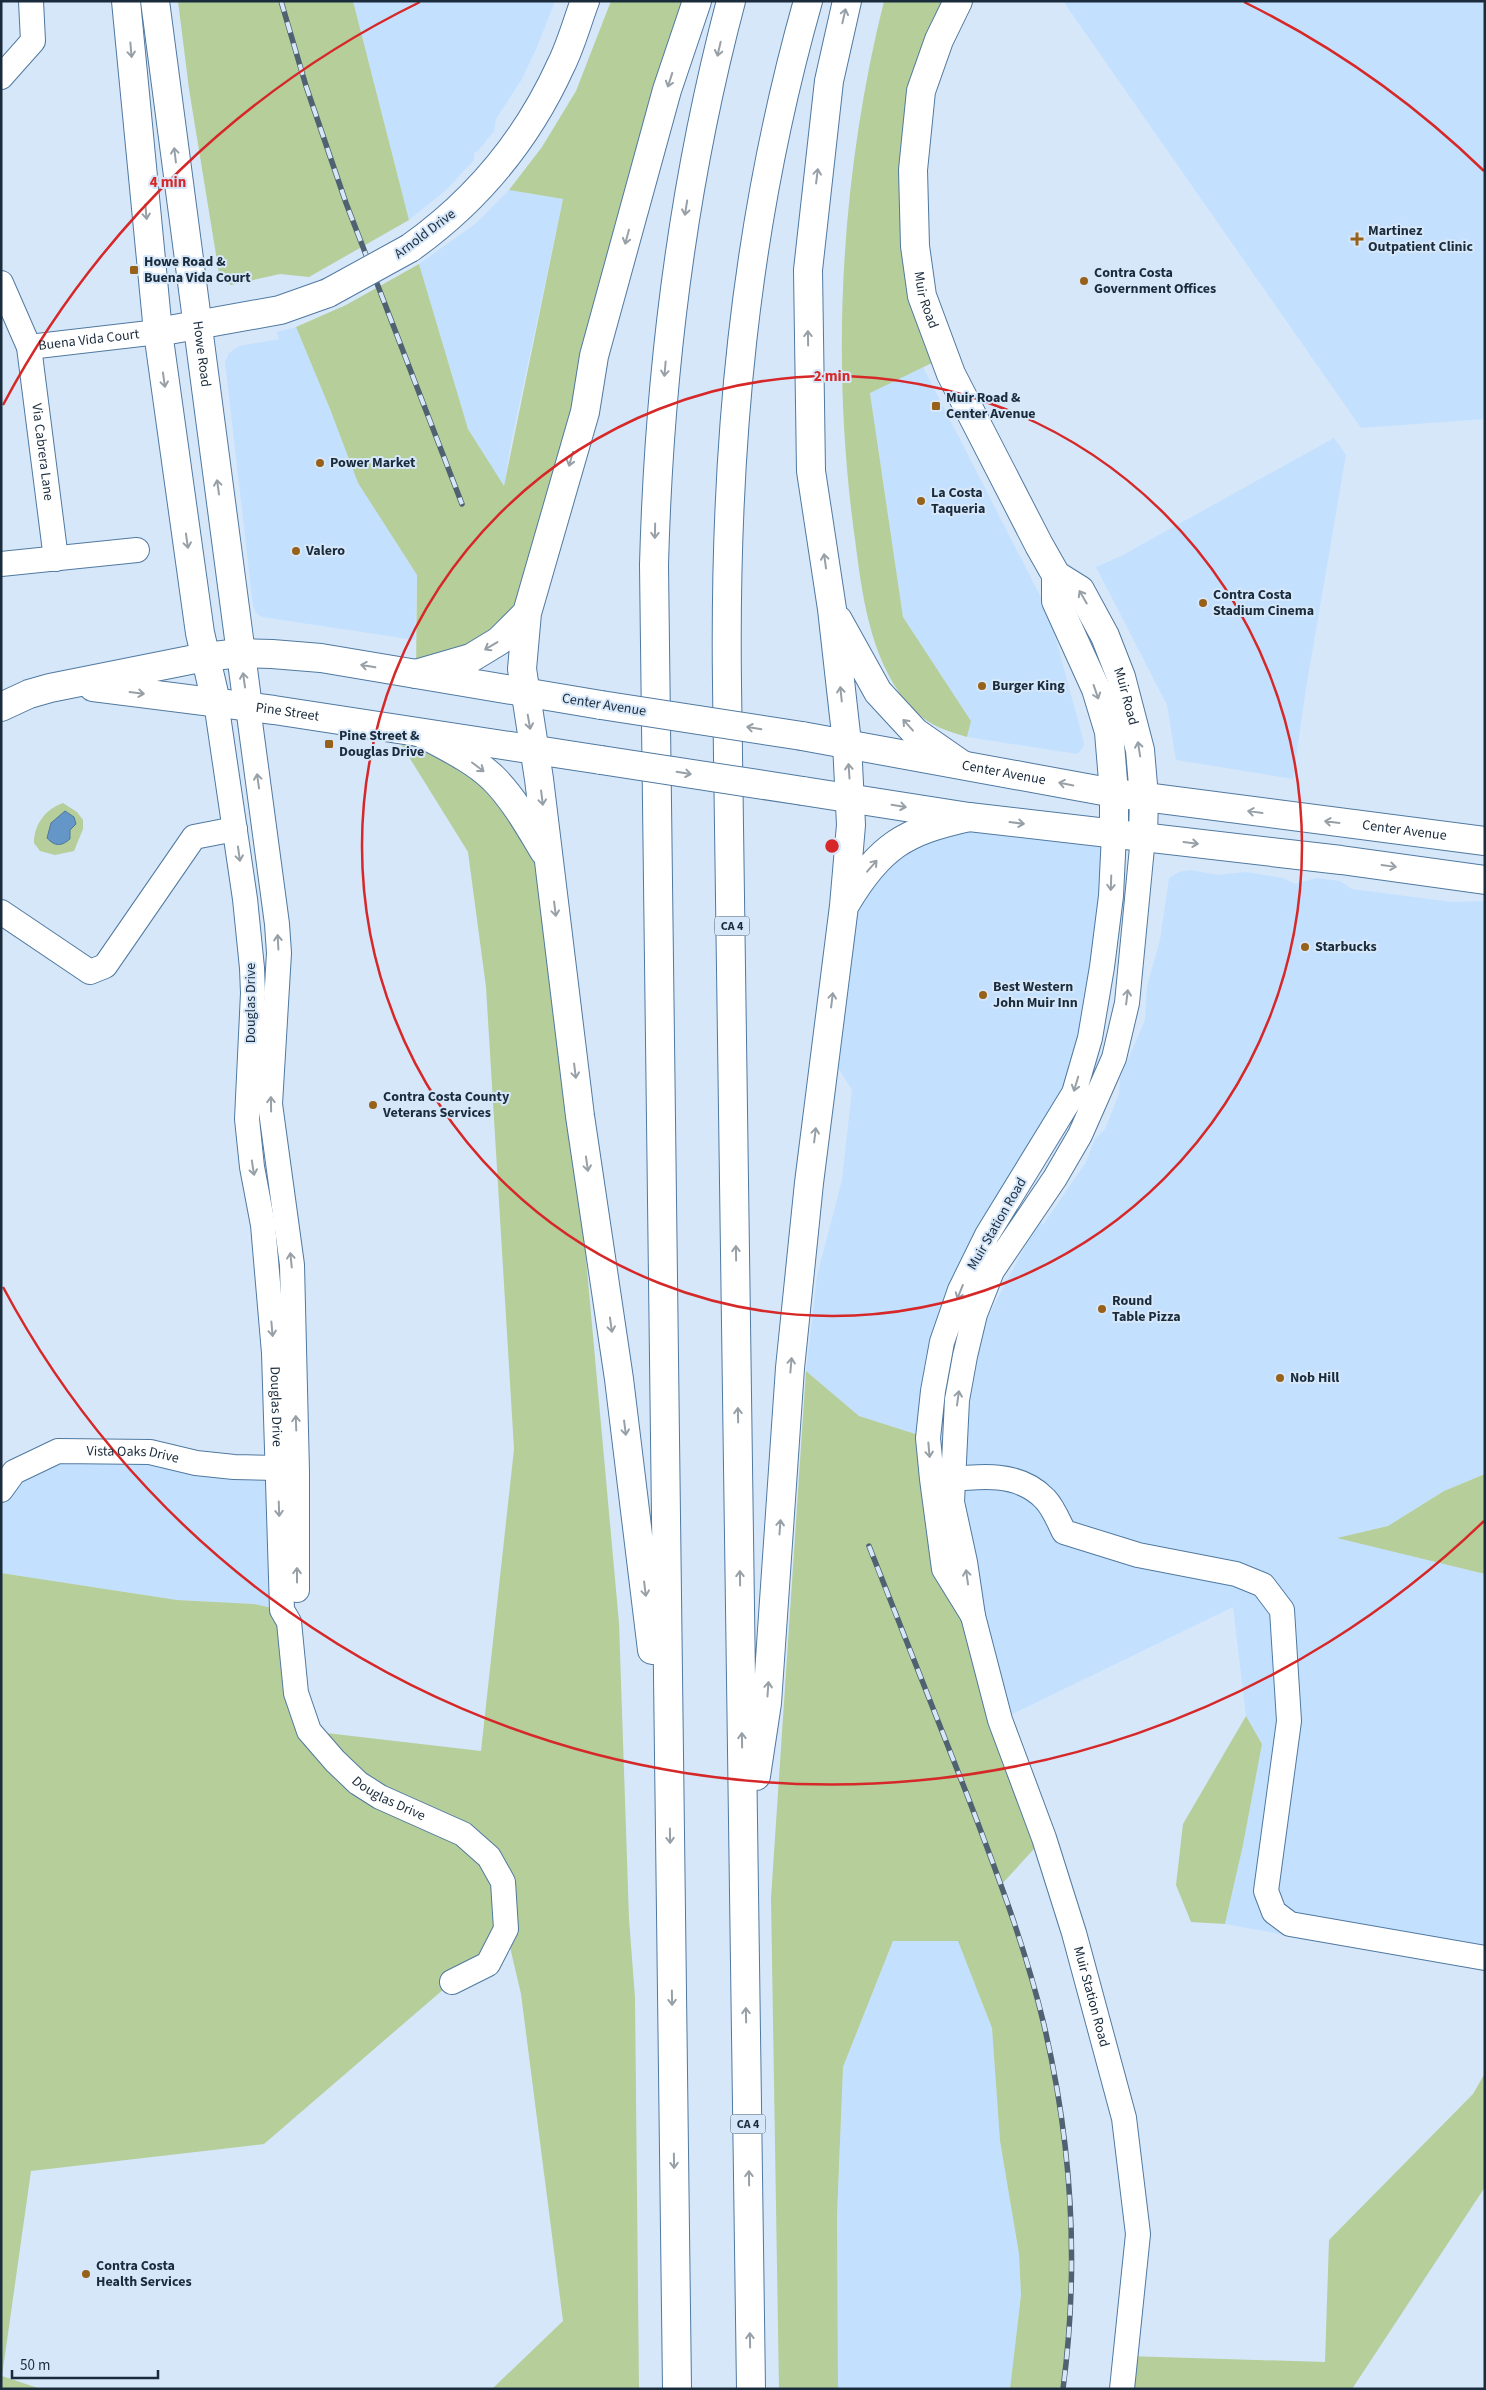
<svg xmlns="http://www.w3.org/2000/svg" width="1486" height="2390" font-family="'Source Sans 3',sans-serif">
<rect width="100%" height="100%" fill="#d6e7f9"/>
<path fill="#c3e1ff" d="M353,1h202l-18,46 -15,32 -26,40 -2,12 -17,21 -3,1v7l-29,31 -36,29z
M1063,1h422v418l-124,9z
M509,190l54,9 -53,249 -6,39 -36,-58 -49,-165 56,-40z
M296,327l34,82 28,74 59,92 -2,65 -153,-23 -6,-4 -3,-7 -28,-244 4,-9 10,-7 40,-7 -2,-7z
M923,367l126,246 35,130 -2,6 -5,5 -110,-17 4,-16 -68,-104 -33,-225z
M1334,438l12,17 -40,233 -13,91 -117,-19 -9,-55 -71,-138 25,-11z
M940,823l174,11 -24,204 -130,252 -32,148 -69,-22 -53,-45 11,-95 25,-96 10,-90 -26,-41 18,-143z
M1190,870l28,5 27,-3 38,6 12,6 21,-6 24,3 12,8 100,13 33,-1v573l-41,17 -56,35 -49,12 146,36v397l-260,-47 18,-79 19,-101 -16,-28 -13,-109 -233,113 -48,-218 15,-98 15,-76 48,-91 10,-15 3,3 43,-63 9,-23 10,-10 14,-35 1,-16 25,-58 2,-34 13,-46 9,-62 10,-6z
M58,1451l220,17 4,142 -28,-6 -77,-4 -176,-27v-83z
M958,1940l34,88 8,113 19,113 2,41 -11,94h-172l-1,-173 6,-149 50,-126z"/>
<path fill="#b6ce9a" d="M178,1h175l56,219 -100,57 -29,-3 -49,11 -11,-6 -31,-190z
M611,1h86l-170,612 -111,61 1,-99 -59,-92 -28,-74 -34,-82 50,-22 73,-41 49,165 36,57 59,-287 -54,-9 33,-43 34,-56z
M884,1h74l-37,90 13,271 -64,31 33,224 68,104 -4,16c-20,-6 -37,-11 -52,-26 -42,-41 -52,-109 -59,-164 -26,-181 -16,-369 28,-546z
M391,728l80,33 79,100 69,762 10,296 6,79 4,391h-147l71,-68 -42,-327 -15,-64 -18,34 -36,18 -188,162 -233,27 -29,205 39,13h-40v-816l176,27 77,4 28,6 27,121 172,20 33,-302 -28,-462 -18,-135z
M63,803l14,9 6,8v9l-9,22 -19,4 -15,-4 -6,-8c0,-19 12,-34 29,-40z
M806,1371l53,45 69,22 116,400 -43,47c58,167 85,327 62,504h-53l11,-94 -2,-41 -19,-113 -8,-113 -34,-87h-65l-50,126 -6,149 1,173h-59l-8,-491z
M1485,1474v100l-148,-36 51,-12 56,-35z
M1246,1716l16,28 -19,101 -18,79 -34,-2 -15,-37 7,-61z
M1485,2073v114l-133,202h-229l4,-33 198,6 4,-122 144,-146z"/>
<path fill="#6497c8" stroke="#4e779e" d="M65,811l9,6 2,7 -6,6v9c-8,7 -15,8 -23,-1l4,-15z"/>
<g fill="none" stroke-linecap="round" stroke-linejoin="round">
<defs>
<g id="minor">
<path d="M1,77l32,-36 -2,-40"/>
<path id="s1" d="M1,283l28,64 129,-15"/>
<path id="s2" d="M29,347l27,212"/>
<path d="M1,564l136,-14"/>
<path id="s3" d="M216,702l29,197 7,69 1,25 -6,126 5,48 11,58 11,128 8,257 7,12 7,71 13,38 26,30 23,22 22,14 83,37 26,23 14,25 3,47 -18,35 -36,18"/>
<path d="M248,707l29,217 2,29 -9,151 22,161 5,207v118"/>
<path d="M1114,834l-3,62 -9,71 -12,71 -16,55 -87,142 -27,55 -18,52 -9,49 -5,47 4,41 12,90 29,47 -8,-54 -13,-60 5,-102 8,-44 10,-42 17,-43 63,-93 25,-43 34,-77 13,-55 16,-166"/>
<path d="M1,912l89,60 15,-6 89,-129 41,-8"/>
<path d="M936,1481c37,-4 81,-12 109,18 8,8 14,23 19,33l74,23 98,19 27,11 19,25 7,111 -23,170 8,21 16,12 195,34"/>
<path id="s4" d="M1,1490l13,-18 44,-21 92,1 46,11 38,4 44,1"/>
<path id="s5" d="M973,1616l27,104 44,118 30,95 50,185 14,116 -16,155"/>
</g>
<g id="tertiary">
<path d="M126,1l32,331 42,301 16,69"/>
<path id="s6" d="M155,1l93,706"/>
<path id="s7" d="M958,1l-19,39 -18,51 -8,79 2,76 7,50 29,78 88,171 17,30 24,15 25,46 16,41 19,73 4,47 -1,40"/>
<path d="M410,248c66,-47 117,-108 151,-183 10,-20 16,-43 24,-64"/>
<path d="M158,332l122,-22 48,-17"/>
<path d="M1056,575v26l40,88 13,43 5,61v41"/>
<path id="s8" d="M93,687l181,23 327,50"/>
<path d="M1,707l28,-13 21,-6 155,-31 35,-4 32,1 49,4 280,47"/>
<path id="s9" d="M802,736l312,57 371,48"/>
<path d="M803,791l166,26 372,43 144,20"/>
</g>
<path id="motorway" d="M838,620l40,72 37,40 46,32
M416,674l55,-16 28,-17 28,-28
M421,733c24,13 52,26 72,45 21,21 36,48 51,73
M846,903c34,-57 59,-72 123,-86
M652,1650l-33,-271 -39,-263 -41,-337 -17,-110 5,-56 58,-201 9,-56 73,-266 30,-89
M756,1776l11,-73 23,-335 19,-185 35,-277 7,-81 -4,-82 -15,-134 -21,-138 -3,-201 21,-189 18,-80
M677,2389l-23,-1824c5,-190 28,-379 77,-564
M751,2389l-24,-1705c-3,-234 17,-457 81,-683"/>
</defs>
<use href="#minor" stroke="#5079a0" stroke-width="26"/>
<use href="#tertiary" stroke="#5079a0" stroke-width="30"/>
<use href="#motorway" stroke="#5079a0" stroke-width="30"/>
<use href="#minor" stroke="#fff" stroke-width="24"/>
<use href="#tertiary" stroke="#fff" stroke-width="28"/>
<use href="#motorway" stroke="#fff" stroke-width="28"/>
<defs>
<path id="rail" d="M281,1l25,85 40,117 116,301
M869,1546c32,82 65,164 97,246 29,76 59,153 78,233 28,119 35,243 19,364"/>
</defs>
<use href="#rail" stroke="#506172" stroke-width="5.5"/>
<use href="#rail" stroke="#d6e7f9" stroke-width="4" stroke-dasharray="11" stroke-linecap="butt"/>
<defs>
<path id="tertiary-bridge" d="M328,293l82,-45
M601,705l201,31
M601,760l202,31"/>
</defs>
<use href="#tertiary-bridge" stroke="#5079a0" stroke-width="30" stroke-linecap="butt"/>
<use href="#tertiary-bridge" stroke="#fff" stroke-width="28"/>
</g>
<defs><path id="oneway-shaft" d="M-6 0H5M1.5-3L5.5 0L1.5 3" fill="none" stroke-width="1.6" stroke-linecap="round" stroke-linejoin="round" transform="scale(1.25)"/></defs>
<g stroke="#98a0a7">
<use href="#oneway-shaft" transform="translate(844 16) rotate(-77)"/>
<use href="#oneway-shaft" transform="translate(719 49) rotate(103)"/>
<use href="#oneway-shaft" transform="translate(131 50) rotate(85)"/>
<use href="#oneway-shaft" transform="translate(670 80) rotate(108)"/>
<use href="#oneway-shaft" transform="translate(175 155) rotate(-97)"/>
<use href="#oneway-shaft" transform="translate(817 176) rotate(-83)"/>
<use href="#oneway-shaft" transform="translate(686 208) rotate(99)"/>
<use href="#oneway-shaft" transform="translate(146 212) rotate(85)"/>
<use href="#oneway-shaft" transform="translate(627 237) rotate(105)"/>
<use href="#oneway-shaft" transform="translate(808 338) rotate(-91)"/>
<use href="#oneway-shaft" transform="translate(665 369) rotate(95)"/>
<use href="#oneway-shaft" transform="translate(164 380) rotate(82)"/>
<use href="#oneway-shaft" transform="translate(571 459) rotate(106)"/>
<use href="#oneway-shaft" transform="translate(218 487) rotate(-98)"/>
<use href="#oneway-shaft" transform="translate(655 531) rotate(91)"/>
<use href="#oneway-shaft" transform="translate(187 541) rotate(82)"/>
<use href="#oneway-shaft" transform="translate(825 561) rotate(-98)"/>
<use href="#oneway-shaft" transform="translate(1083 597) rotate(-120)"/>
<use href="#oneway-shaft" transform="translate(491 646) rotate(149)"/>
<use href="#oneway-shaft" transform="translate(368 666) rotate(-170)"/>
<use href="#oneway-shaft" transform="translate(244 680) rotate(-98)"/>
<use href="#oneway-shaft" transform="translate(1096 692) rotate(71)"/>
<use href="#oneway-shaft" transform="translate(137 693) rotate(7)"/>
<use href="#oneway-shaft" transform="translate(841 694) rotate(-96)"/>
<use href="#oneway-shaft" transform="translate(529 722) rotate(80)"/>
<use href="#oneway-shaft" transform="translate(908 725) rotate(-132)"/>
<use href="#oneway-shaft" transform="translate(754 728) rotate(-171)"/>
<use href="#oneway-shaft" transform="translate(1139 749) rotate(-99)"/>
<use href="#oneway-shaft" transform="translate(478 767) rotate(37)"/>
<use href="#oneway-shaft" transform="translate(849 771) rotate(-94)"/>
<use href="#oneway-shaft" transform="translate(684 773) rotate(9)"/>
<use href="#oneway-shaft" transform="translate(258 781) rotate(-98)"/>
<use href="#oneway-shaft" transform="translate(1066 784) rotate(-169)"/>
<use href="#oneway-shaft" transform="translate(542 798) rotate(83)"/>
<use href="#oneway-shaft" transform="translate(899 806) rotate(9)"/>
<use href="#oneway-shaft" transform="translate(1255 812) rotate(-172)"/>
<use href="#oneway-shaft" transform="translate(1332 822) rotate(-173)"/>
<use href="#oneway-shaft" transform="translate(1017 823) rotate(7)"/>
<use href="#oneway-shaft" transform="translate(1191 843) rotate(7)"/>
<use href="#oneway-shaft" transform="translate(239 854) rotate(82)"/>
<use href="#oneway-shaft" transform="translate(872 866) rotate(-49)"/>
<use href="#oneway-shaft" transform="translate(1389 866) rotate(8)"/>
<use href="#oneway-shaft" transform="translate(1111 883) rotate(92)"/>
<use href="#oneway-shaft" transform="translate(555 909) rotate(83)"/>
<use href="#oneway-shaft" transform="translate(278 942) rotate(-93)"/>
<use href="#oneway-shaft" transform="translate(1127 997) rotate(-83)"/>
<use href="#oneway-shaft" transform="translate(832 1000) rotate(-83)"/>
<use href="#oneway-shaft" transform="translate(575 1071) rotate(83)"/>
<use href="#oneway-shaft" transform="translate(1076 1084) rotate(107)"/>
<use href="#oneway-shaft" transform="translate(271 1104) rotate(-91)"/>
<use href="#oneway-shaft" transform="translate(815 1135) rotate(-83)"/>
<use href="#oneway-shaft" transform="translate(587 1164) rotate(82)"/>
<use href="#oneway-shaft" transform="translate(253 1168) rotate(81)"/>
<use href="#oneway-shaft" transform="translate(736 1253) rotate(-91)"/>
<use href="#oneway-shaft" transform="translate(291 1260) rotate(-96)"/>
<use href="#oneway-shaft" transform="translate(960 1292) rotate(112)"/>
<use href="#oneway-shaft" transform="translate(611 1325) rotate(82)"/>
<use href="#oneway-shaft" transform="translate(272 1329) rotate(85)"/>
<use href="#oneway-shaft" transform="translate(791 1365) rotate(-85)"/>
<use href="#oneway-shaft" transform="translate(958 1398) rotate(-82)"/>
<use href="#oneway-shaft" transform="translate(738 1415) rotate(-91)"/>
<use href="#oneway-shaft" transform="translate(296 1423) rotate(-92)"/>
<use href="#oneway-shaft" transform="translate(625 1428) rotate(83)"/>
<use href="#oneway-shaft" transform="translate(929 1450) rotate(85)"/>
<use href="#oneway-shaft" transform="translate(279 1509) rotate(88)"/>
<use href="#oneway-shaft" transform="translate(780 1527) rotate(-86)"/>
<use href="#oneway-shaft" transform="translate(297 1575) rotate(-90)"/>
<use href="#oneway-shaft" transform="translate(967 1577) rotate(-98)"/>
<use href="#oneway-shaft" transform="translate(740 1578) rotate(-91)"/>
<use href="#oneway-shaft" transform="translate(645 1589) rotate(83)"/>
<use href="#oneway-shaft" transform="translate(768 1689) rotate(-86)"/>
<use href="#oneway-shaft" transform="translate(742 1740) rotate(-91)"/>
<use href="#oneway-shaft" transform="translate(670 1836) rotate(89)"/>
<use href="#oneway-shaft" transform="translate(672 1998) rotate(89)"/>
<use href="#oneway-shaft" transform="translate(746 2015) rotate(-91)"/>
<use href="#oneway-shaft" transform="translate(674 2161) rotate(89)"/>
<use href="#oneway-shaft" transform="translate(749 2178) rotate(-91)"/>
<use href="#oneway-shaft" transform="translate(750 2340) rotate(-91)"/>
</g>
<g fill="none" stroke="#d62828" stroke-width="2.5">
<circle cx="832" cy="846" r="470"/>
<path d="M1484 1521A939 939 0 0 1 3 1287M3 405A939 939 0 0 1 420 2M1244 2A939 939 0 0 1 1484 171"/>
</g>
<g fill="#97611a" stroke="#d6e7f9" stroke-width="2">
<path d="M1354.5 231.5h5v5h5v5h-5v5h-5v-5h-5v-5h5z"/>
<rect x="129" y="265" width="10" height="10" rx="2.5"/>
<circle cx="1084" cy="281" r="5"/>
<rect x="931" y="401" width="10" height="10" rx="2.5"/>
<circle cx="320" cy="463" r="5"/>
<circle cx="921" cy="501" r="5"/>
<circle cx="296" cy="551" r="5"/>
<circle cx="1203" cy="603" r="5"/>
<circle cx="982" cy="686" r="5"/>
<rect x="324" y="739" width="10" height="10" rx="2.5"/>
<circle cx="1305" cy="947" r="5"/>
<circle cx="983" cy="995" r="5"/>
<circle cx="373" cy="1105" r="5"/>
<circle cx="1102" cy="1309" r="5"/>
<circle cx="1280" cy="1378" r="5"/>
<circle cx="86" cy="2274" r="5"/>
</g>
<g text-anchor="middle" dominant-baseline="central" stroke-width="4" stroke-linejoin="round" paint-order="stroke">
<g fill="#d6e7f9" stroke="#526375" stroke-width="1">
<rect x="714.5" y="916.5" width="35" height="19" rx="4"/>
<rect x="730.5" y="2114.5" width="35" height="19" rx="4"/>
</g>
<g font-size="12" font-weight="bold" fill="#1a2b3c">
<text x="732" y="926">CA 4</text>
<text x="748" y="2124">CA 4</text>
</g>
<g font-size="14" font-weight="bold" fill="#1a2b3c" stroke="#d6e7f9" text-anchor="start">
<text x="1368" y="231">Martinez<tspan x="1368" dy="16">Outpatient Clinic</tspan></text>
<text x="144" y="262">Howe Road &amp;<tspan x="144" dy="16">Buena Vida Court</tspan></text>
<text x="1094" y="273">Contra Costa<tspan x="1094" dy="16">Government Offices</tspan></text>
<text x="946" y="398">Muir Road &amp;<tspan x="946" dy="16">Center Avenue</tspan></text>
<text x="330" y="463">Power Market</text>
<text x="931" y="493">La Costa<tspan x="931" dy="16">Taqueria</tspan></text>
<text x="306" y="551">Valero</text>
<text x="1213" y="595">Contra Costa<tspan x="1213" dy="16">Stadium Cinema</tspan></text>
<text x="992" y="686">Burger King</text>
<text x="339" y="736">Pine Street &amp;<tspan x="339" dy="16">Douglas Drive</tspan></text>
<text x="1315" y="947">Starbucks</text>
<text x="993" y="987">Best Western<tspan x="993" dy="16">John Muir Inn</tspan></text>
<text x="383" y="1097">Contra Costa County<tspan x="383" dy="16">Veterans Services</tspan></text>
<text x="1112" y="1301">Round<tspan x="1112" dy="16">Table Pizza</tspan></text>
<text x="1290" y="1378">Nob Hill</text>
<text x="96" y="2266">Contra Costa<tspan x="96" dy="16">Health Services</tspan></text>
</g>
<g font-size="14" fill="#1a2b3c" stroke="#d6e7f9">
<text transform="translate(425 234) rotate(-37)">Arnold Drive</text>
<text stroke="none"><textPath href="#s7" startOffset="308">Muir Road</textPath></text>
<text stroke="none"><textPath href="#s1" startOffset="130">Buena Vida Court</textPath></text>
<text stroke="none"><textPath href="#s6" startOffset="356">Howe Road</textPath></text>
<text stroke="none"><textPath href="#s2" startOffset="106">Via Cabrera Lane</textPath></text>
<text stroke="none"><textPath href="#s7" startOffset="758">Muir Road</textPath></text>
<text transform="translate(604 705) rotate(9)">Center Avenue</text>
<text stroke="none"><textPath href="#s8" startOffset="196">Pine Street</textPath></text>
<text stroke="none"><textPath href="#s9" startOffset="205">Center Avenue</textPath></text>
<text stroke="none"><textPath href="#s9" startOffset="610">Center Avenue</textPath></text>
<text transform="translate(251 1003) rotate(-90)">Douglas Drive</text>
<text transform="translate(997 1224) rotate(-60)">Muir Station Road</text>
<text stroke="none"><textPath href="#s3" startOffset="709">Douglas Drive</textPath></text>
<text stroke="none"><textPath href="#s4" startOffset="146">Vista Oaks Drive</textPath></text>
<text stroke="none"><textPath href="#s3" startOffset="1144">Douglas Drive</textPath></text>
<text stroke="none"><textPath href="#s5" startOffset="399">Muir Station Road</textPath></text>
</g>
</g>
<circle cx="832" cy="846" r="8" fill="#d62828" stroke="#d6e7f9" stroke-width="2.5"/>
<g font-size="15" text-anchor="middle" font-weight="bold" fill="#d62828" stroke="#d6e7f9" stroke-width="4" stroke-linejoin="round" paint-order="stroke">
<text x="168" y="187">4 min</text>
<text x="832" y="381">2 min</text>
</g>
<rect width="1486" height="2390" fill="none" stroke="#1a2b3c" stroke-width="5"/>
<path d="M12 2370v8h146v-8" fill="none" stroke="#1a2b3c" stroke-width="2.5"/>
<text x="20" y="2370" font-size="15" fill="#1a2b3c" stroke="#d6e7f9" stroke-width="4" paint-order="stroke">50 m</text>
</svg>
